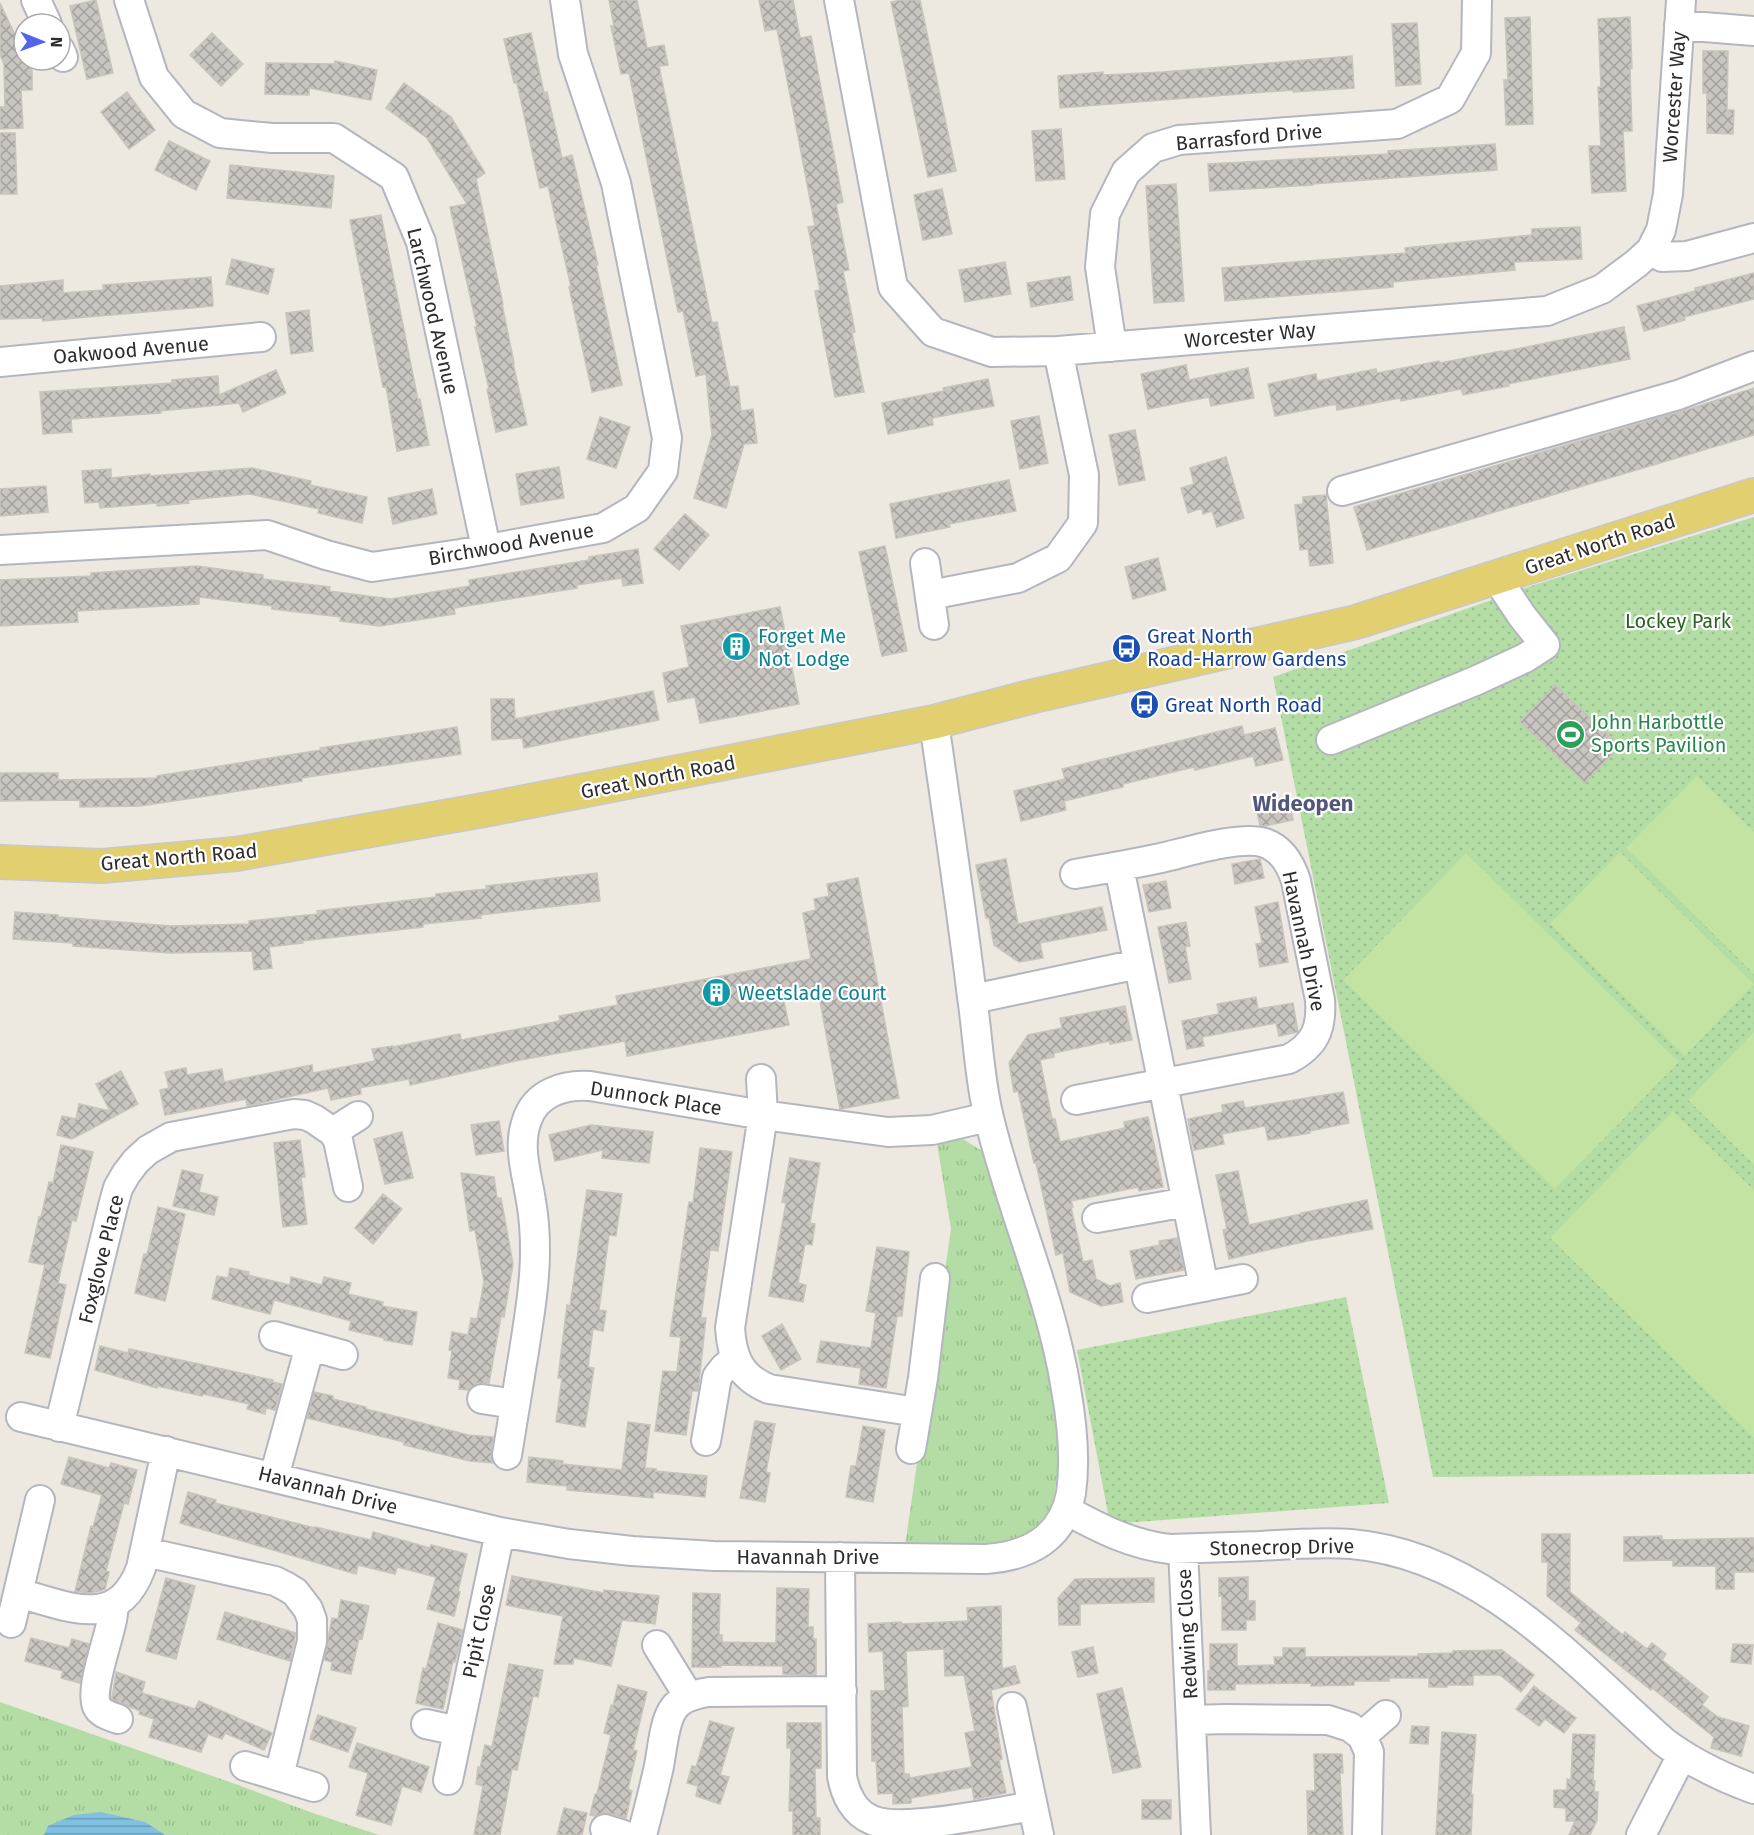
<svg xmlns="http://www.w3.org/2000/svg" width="1754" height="1835" font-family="'Fira Sans',sans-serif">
<defs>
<pattern id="grass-tufts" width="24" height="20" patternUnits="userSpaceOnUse" patternTransform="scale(1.5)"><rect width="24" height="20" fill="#b3dda4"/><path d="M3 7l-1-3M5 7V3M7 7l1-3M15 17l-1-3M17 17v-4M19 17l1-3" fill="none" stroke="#9abe8e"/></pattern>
<pattern id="park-dots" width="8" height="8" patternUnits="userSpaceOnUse" patternTransform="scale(1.5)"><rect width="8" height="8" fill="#b3dda4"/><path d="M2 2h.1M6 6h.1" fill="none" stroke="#9abe8e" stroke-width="1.8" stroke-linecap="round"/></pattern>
<pattern id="water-rules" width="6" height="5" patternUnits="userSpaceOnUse" patternTransform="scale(1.5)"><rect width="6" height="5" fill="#80c1e2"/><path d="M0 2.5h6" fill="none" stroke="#699db8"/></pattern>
<pattern id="building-cross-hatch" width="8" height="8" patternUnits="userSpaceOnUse" patternTransform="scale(1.5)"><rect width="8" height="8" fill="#c9c5c0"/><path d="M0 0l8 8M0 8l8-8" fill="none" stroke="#a4a09c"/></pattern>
</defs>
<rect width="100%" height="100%" fill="#ede9e1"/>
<path fill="url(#grass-tufts)" d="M963,1139l22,14 66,215 9,86 -8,57 -24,24 -48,12 -75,-1 46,-317 -14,-86z
M0,1702l241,84 69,26 69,23h-379z"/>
<path fill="url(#park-dots)" d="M1754,517v957l-321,3 -160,-800 261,-92z
M1346,1297l43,206 -279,21 -33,-174z"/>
<path fill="#c2e3a1" d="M1697,776l57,56v142l-128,-126z
M1620,852l134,132 -69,72 -135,-132z
M1466,853l213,209 -124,127 -212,-209z
M1754,1032v133l-66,-65z
M1673,1111l81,79v248l-204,-200z"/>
<path fill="url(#water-rules)" d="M101,1812l44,10 20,13h-121l4,-9 26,-11z"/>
<path fill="url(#building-cross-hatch)" stroke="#c8c4bb" stroke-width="1.5" fill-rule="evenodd" d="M96,0l17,73 -26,6 -17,-73z
M609,0h28l10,48 17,-3 4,20 -9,1 53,257 5,-1 13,65 8,-1 3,25 12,-2 4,34 -13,1 -18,64 -32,-10 18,-63 -6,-61 -10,2 -13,-65 -5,1 -49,-239 -8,1 -10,-48h3z
M759,0h34l7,38 11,-2 32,166 -7,2 13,66 -6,1 12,61 -3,1 12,59 -29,5 -20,-106 5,-1 -12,-63 7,-1 -23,-121 -15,-76 -12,2z
M901,0h19l36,171 -28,6 -37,-175z
M0,3l24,51v6h3l5,11v19h-11l2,38 -23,1v-22h5l-1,-43 -4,-9z
M1530,17l3,107 -27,1 -2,-45h4l-3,-62z
M1630,17l2,51 -2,1 2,62h-9l3,60 -34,2 -3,-47h12l-3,-59h3l-3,-68z
M1417,23l4,61 -25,2 -4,-62z
M212,33l31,31 -22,22 -31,-31z
M531,33l13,60 3,-1 15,66 10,-3 26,110h-2l26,120 -30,7 -23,-105h2l-23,-101 -8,2 -23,-105h-3l-10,-44z
M1703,51h25l-1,59h7l-1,24 -26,-1v-40h-4z
M1352,56l2,32 -61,4v-2l-233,18 -2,-32 45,-4v3l60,-3z
M335,61l42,9 -6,30 -62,-12v7l-44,-1 1,-31 68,1z
M404,83l47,34 34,56 -9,6 27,125h-1l12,59h-1l14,62 -31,7 -9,-43h2l-14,-62h2l-27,-120 17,-3 -40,-66 -41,-30z
M127,92l28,38 -26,19 -28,-37z
M1061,129l4,50 -29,2 -4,-50z
M0,133h15l2,61h-17z
M169,141l41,20 -14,29 -41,-20z
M1495,144l2,26 -184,14v1l-103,6 -2,-27 180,-10v-3z
M230,165l104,11 -3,32 -104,-10z
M1176,184l8,117 -30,2 -8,-117z
M942,189l10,45 -29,6 -9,-45z
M381,215l37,185 2,-1 9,46 -32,6 -11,-65 -3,1 -33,-167z
M1580,227l2,32 -68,3 1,8 -122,12v5l-168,14 -3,-33 184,-15 -1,-5 127,-13v-6z
M232,259l42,10 -6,25 -42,-10z
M1005,262l6,32 -46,8 -6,-32z
M1754,273v26l-70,18 1,3 -41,11 -7,-25 58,-15v-3z
M1070,276l3,24 -42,7 -4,-24z
M211,277l2,29 -170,15 -1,-3 -42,1v-33l63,-6v13l40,-3v-5z
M309,310l4,41 -22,3 -5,-41z
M1624,327l6,32 -122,25 1,2 -46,9 -2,-6 -60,12 -1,-3 -63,12 -1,-6 -61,12 -7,-32 48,-10 1,7 59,-12 1,4 62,-12 1,2 62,-12v1z
M1186,365l3,15 59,-12 6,30 -43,8 -2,-9 -61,12 -7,-35z
M276,370l10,23 -43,19 -4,-9 -79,8 1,2 -90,6 1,13 -29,2 -3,-42 132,-9v-3l46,-4 1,19z
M988,379l6,27 -62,12 1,7 -45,9 -6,-31 62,-12 -1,-3z
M1754,388v47l-387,115 -13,-43 329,-96z
M1039,416l9,47 -28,6 -9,-48z
M600,417l30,10 -14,41 -29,-9z
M1135,430l10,50 -26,5 -10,-50z
M1226,457l18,61 -27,9 -5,-16 -9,3 -1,-6 -14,5 -7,-25 13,-4 -4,-16z
M559,467l5,31 -43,7 -5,-31z
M252,468l59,13 -1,4 57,12 -5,26 -44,-10 1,-4 -69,-15 -62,6 1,3 -32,3v-3l-57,5 -1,-6 -14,1 -3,-32 29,-2v9l39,-4v2z
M1009,480l7,31 -67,13 1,3 -54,11 -6,-34z
M46,486l2,26 -48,4v-27z
M432,489l5,25 -44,10 -5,-26z
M1326,495l7,68 -23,3 -2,-17 -8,1 -5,-45 8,-1v-7z
M685,514l24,21 -30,35 -25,-21z
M885,546l22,105 -25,5 -23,-104z
M638,549l5,34 -20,3 -1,-8 -45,7v3l-123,20 1,6 -75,12 -40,-5 1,-4 -69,-8v-3l-73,-9v7l-122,7 1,11 -78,4v-46l91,-4v-3l106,-7 66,9v4l67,8 -1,4 62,8 79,-13 -1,-6 120,-20v-3z
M1158,558l8,32 -33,9 -8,-32z
M780,607l19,97 -99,19 -5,-26 -27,5 -5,-29 26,-6 -8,-41z
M1555,685l65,61 -35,37 -65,-61z
M653,691l6,29 -135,28 -2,-10 -30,2 -1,-41h23l1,20z
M1242,726l2,9 31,-7 8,32 -27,6 -3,-10 -58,14 -1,-3 -71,17v3l-59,14 2,9 -45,11 -7,-30 51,-12 -3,-10z
M457,727l4,27 -159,24v3l-82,13 -80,12 -60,1v-7l-80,1v-28h58v7l99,-2v-2l164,-26 -1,-2z
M1288,796l5,24 -28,6 -5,-1 -5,-21z
M1006,859l12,65 84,-17 5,23 -67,13 3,15 -24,4 -25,-17 -5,-27h-3l-10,-53z
M1260,859l4,19 -29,6 -3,-20z
M597,873l3,28 -120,14 1,3 -58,6v3l-121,14 1,2 -34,4 3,21 -18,2 -2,-19 -81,2 -98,-7v-3l-60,-4 2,-27 43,3v2l113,9 78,-2v-3l69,-7 -1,-3 119,-14v-3l51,-5 -1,-3z
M858,878l41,220 -59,11 -22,-119 -35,7 6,28 -162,31 -2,-15 -110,20 -105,24 -1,-6 -49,9 1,6 -30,6 -3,-12 -81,18 -1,-7 -81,16 -5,-25 9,-2 -4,-16 21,-4 1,7 35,-6 2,13 88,-17 1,8 62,-12 -3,-12 21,-3v1l67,-13 1,6 99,-19 -1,-5 59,-11 -2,-9 195,-37 -8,-46 13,-3 -2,-11 15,-3 -2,-12z
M1166,881l5,27 -22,4 -6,-27z
M1278,902l10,60 -28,5 -4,-23 6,-1 -7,-36z
M1186,922l4,24 -5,1 6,32 -22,4 -11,-56z
M1256,997l2,12 35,-6 5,29 -19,4 -3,-13 -74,14 2,9 -17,3 -5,-28 37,-7 -2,-10z
M1125,1006l7,34 -22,4v-3l-56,12v4l-14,3 12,59h3l5,23 65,-14 -1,-6 24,-5 15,70 -24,4 -1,-4 -67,14 2,6h-2l12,55 9,-2 4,19 14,7 10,-3 3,19 -22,4 -31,-14 -7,-39 -7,2 -20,-92h-2l-16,-72 -4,1 -5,-29 19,-28 34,-7 -2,-10z
M121,1071l17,33 -66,35 -15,-4 5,-19 14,3 3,-15 31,7 -14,-27z
M1343,1092l6,31 -39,8v2l-42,7 -3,-14 -43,8 2,10 -30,6 -6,-31 35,-7 -1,-7 21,-4 2,7z
M499,1121l5,30 -28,4 -5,-30z
M591,1125l62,7 -4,31 -47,-5 1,-8 -48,11 -6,-26z
M402,1132l11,46 -28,6 -11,-45z
M300,1140l5,37h-4l6,47 -24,3 -9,-84z
M61,1145l32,7 -17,69 -4,-1 -14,63 8,2 -16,73 -25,-5 20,-88 -16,-3 10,-45h2l8,-35 4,1z
M700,1148l32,4 -14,99 -8,-1 -9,68h5l-8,73h-6l-6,44 -31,-4 8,-60 14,1 4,-35 -11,-1 19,-134 4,1z
M790,1158l30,5 -10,60 5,1 -3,21 -7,-1 -7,39 8,2 -3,17 -34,-6 17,-93 -4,-1z
M182,1170l21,5 -4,17 19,5 -4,18 -41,-9z
M1238,1171l11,54 52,-11v-1l66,-13 6,29 -66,12 -78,18 -6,-29 4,-1 -11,-54z
M461,1173l33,4 3,21h4l12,66 -9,53 -3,-1 -12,67h-12l-9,7 -9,-1 1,-9 -12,-2 4,-27 -3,-1 3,-18 16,3 3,-17 6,1 7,-37 -9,-52 -5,1z
M587,1190l35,4 -6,42 -7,-1 -10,75 7,1 -3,20 -10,-2 -5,38 6,1 -9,59 -29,-5 6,-44h-4l9,-73 3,1z
M383,1194l19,15 -29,35 -18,-16z
M158,1207l27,7 -20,87 -30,-8 9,-39 3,1z
M1177,1238l7,32 -48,9 -6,-28 30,-6 -1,-4z
M877,1247l32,5 -7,64h-5l-11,72 -27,-4 2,-16 -44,-6 4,-21 50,7 5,-35 -10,-2z
M230,1268l19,4 -1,3 42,10 1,-8 31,8 2,-8 27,6 -3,11 35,8 -1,4 35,6 -5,33 -28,-5v-2l-35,-8 2,-9 -77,-21 -4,14 -58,-15 5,-23 11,2z
M782,1324l19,35 -20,11 -19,-34z
M100,1346l28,7 1,-4 144,31 -1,2 10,2 -7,26 -9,-2 -1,6 -18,-5 2,-5 -46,-10 -1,2 -45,-10v2l-62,-18z
M314,1392l19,4v3l33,8v2l40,10 62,16 25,2 -2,16 2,10 -23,-2 -66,-16v-3l-97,-24z
M755,1421l20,3 -9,48 4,1 -5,29 -25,-4z
M628,1422l22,3 -5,43 11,1 -1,2 52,5 -2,21 -52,-5v6l-86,-8v-4l-40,-4 2,-25 34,4 -1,3 60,6z
M863,1426l22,4 -12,72 -27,-5 5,-31h5z
M69,1457l40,11 2,-5 26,7 -9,34 -4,-1 -18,68 3,1 -4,17 -5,2 -11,2 -14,-2 16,-65 2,1 9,-32 -41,-11z
M188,1492l28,8 -1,3 100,25v-1l56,13 2,-8 57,16 1,-3 36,9 -9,37 2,1 -6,24 -27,-7 9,-32 -39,-10 -2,7 -37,-9 -2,9 -176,-51z
M1542,1534h28v58l53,43 2,-3 22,17 5,-6 14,11 -4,6 46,37 -6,8 16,12 31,9 -8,30 -30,-8 3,-11 -62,-49 -1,2 -76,-60 6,-7 -34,-27 1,-34h-6z
M1662,1536v4l92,-2v34h-20v17h-18v-23h-43v-6l-49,1v-24z
M512,1576l92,17v-3l55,6 -4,28 -33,-4 -11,46 -37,-8 -1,6h-19l9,-48 -57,-11z
M1248,1577v24h7v19h-9v10h-24v-34h-3v-18z
M166,1578l29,8 -19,73 -30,-8z
M1154,1578v24l-74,2v21h-21l-1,-27 17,-19z
M777,1588l32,1 -1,38h5v12h3v36l-33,-1v-8l-62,-1v2h-29l1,-74 27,1 -1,41h3v7l54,1z
M341,1600l28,6 -7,33 -3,-1 -8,36 -20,-4 1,-8 -8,-2 8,-42 6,1z
M1001,1606l1,63 13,-3 5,17 -29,7 11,69 -3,1 7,33 -32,6 -2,-12 -61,11v5l-18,1v-11l-15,1 -2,-33h-4l-1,-70h14l-2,-40 -14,1 -1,-28 33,-2 1,2 66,-3 -1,-13zM944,1649l1,27 19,-1 11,56 -10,2 7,34 -62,11 -1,-4h-5l-1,-36 -1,-31 6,-1 -2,-55z
M225,1612l71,21 -6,28 -73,-22z
M438,1623l25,7 -8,32 -2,-1 -10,48 -27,-6 7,-35 3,1z
M31,1638l38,10 3,-9 17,5 -9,39 -19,-5 2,-7 -38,-10z
M1210,1644h27v22l38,-1 -1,-8h9v-9h22v9l113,-1v-2l35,-1v-2l49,-1 32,25 -13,17 -21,-17h-27v10h-26v2h-18v-9h-40v3h-35v4l-43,1v-3l-76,1v6h-27v-19h2z
M1733,1644l20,1 -2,19 -20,-2z
M1093,1647l5,26 -20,4 -6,-25z
M509,1664l34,6 -5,27 -5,-1 -16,74 -5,-1 -12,66h-26l9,-49 -7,-2 2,-17 2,1 5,-23 7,2z
M116,1672l29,10 -3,11 53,16 4,-8 73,32 -8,17 -39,-17 -3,6 -14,-5 -7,18 -52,-15 5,-18 -15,-5 1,-3 -28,-12z
M618,1685l29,7 -14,58 4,1 -9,38 4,2 -6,27 -17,-5h-7l-7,3 -5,-1 5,-21h2l14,-59 -7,-2 7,-28 2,1z
M1534,1686l42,32 -12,15 -19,-14 -6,7 -23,-17z
M1122,1688l19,79 -28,6 -16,-79z
M318,1715l38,13 -8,24 -38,-13z
M710,1721l24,7 -14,47 9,2 -9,27 -24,-8 2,-10 -11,-3 5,-17 4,1z
M787,1723h34v45h-6l1,50h4v17h-27v-24h-4l2,-63h-4z
M1412,1726l17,1 -1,17 -18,-1z
M1442,1732l34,3 -5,60h2l-2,40h-35z
M1573,1734l22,1 -2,46h2l-1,11h4l-1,28 -7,15h-21l6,-14h-9v-13l-12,-1v-17h13v-11l4,1z
M357,1743l72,24 -8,25 -19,-6 -11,39 -35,-10 12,-42 -19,-6z
M1314,1754h28l1,19h-3l3,62h-35l-1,-44h8z
M1142,1800h29v19h-29z
M564,1808l23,5 -5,22h-25z"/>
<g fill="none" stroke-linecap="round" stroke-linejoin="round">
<defs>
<path id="minor" d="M36,0l11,24
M129,0l25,77 30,37 36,19 52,5h62l60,39 27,65 65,306
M839,0l54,287 40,45 59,20 66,-1 489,-40 55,-22 35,-26 14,-13 10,-20 7,-36 13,-194
M1679,25l75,6
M60,50l3,7
M1651,250l11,7 25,-1 67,-18
M1112,347l-12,-80 5,-53 21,-42 27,-24 26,-8 218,-16 53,-25 26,-46 1,-53
M0,362l261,-25
M1342,491l336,-96 76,-29
M0,550l267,-15 59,20 46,12 88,-13 143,-26 34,-20 26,-37 4,-33 -51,-255 -43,-129 -8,-54
M925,563l9,62
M930,595l88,-17 40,-20 25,-35 1,-48 -26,-124
M1331,740l144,-59 50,-23 20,-13 -23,-29 -26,-39
M1119,867l85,420
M1075,874c29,-5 58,-10 86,-16 26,-6 80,-23 104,-15 17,6 26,22 31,38l24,119c2,29 -5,45 -31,59l-213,41
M973,999l165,-35
M761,1079l2,36 -33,213c2,30 10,49 39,61l148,23
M348,1187l-10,-47 -5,-8 25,-16
M1097,1218l90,-16
M1147,1298l96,-19
M274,1336l69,19
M482,1399l33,5
M21,1417l479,115 69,12 63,7 82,5 272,3c43,-3 77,-21 85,-66 5,-35 1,-70 -5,-104 -15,-94 -55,-179 -77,-271 -10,-40 -11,-81 -17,-121 -11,-92 -25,-183 -38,-275
M59,1427l54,-221 5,-18 8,-14 10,-13 12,-11 23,-13 123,-23 11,1 9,4 19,13
M706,1441l11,-64 7,-9 12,-10
M911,1449l12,-71 12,-100
M507,1455c6,-35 11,-69 17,-104 5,-33 11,-67 11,-100 0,-17 -1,-34 -4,-50 -4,-27 -14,-54 -4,-81 9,-27 37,-36 63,-34l173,29 125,17 44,-2 56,-13
M274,1477l36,-131
M1066,1510c33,18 66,35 104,39 30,-1 60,-2 90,-3 31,-2 61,-4 91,-2 130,11 222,117 313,198 28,21 57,35 90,47
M1183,1549l13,286
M145,1552l130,29 10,5 10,6 13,17 4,11v21l-33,135
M840,1557l2,219c3,18 12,37 30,44 29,13 126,-8 160,-14
M18,1593c50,13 99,39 123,-25l25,-117
M114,1605c-1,6 -1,13 -3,19 -3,17 -23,70 -13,84 4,6 14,9 20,11
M11,1623l29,-123
M657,1645l32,52
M1012,1707l27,128
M1191,1720l36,-1 101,1 22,7 12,9 7,16 -2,83
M426,1724l32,7
M1362,1736l24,-21
M245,1766l69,21
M448,1780l52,-248
M605,1829l19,6
M642,1835c6,-23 12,-46 17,-69 3,-15 5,-42 13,-55 7,-13 23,-17 37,-19l133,-1
M1641,1835l41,-80"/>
<path id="major" d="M0,862l102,4 134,-12 248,-44 450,-88 100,-26 322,-74 398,-127"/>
</defs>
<use href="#minor" stroke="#b4b6bf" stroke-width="32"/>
<use href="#major" stroke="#c8c8c8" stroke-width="36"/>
<use href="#minor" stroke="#fff" stroke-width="28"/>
<use href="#major" stroke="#e2d070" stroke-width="33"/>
</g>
<defs>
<symbol id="building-disc" viewBox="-11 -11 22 22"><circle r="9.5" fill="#0f9aa8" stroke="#fff"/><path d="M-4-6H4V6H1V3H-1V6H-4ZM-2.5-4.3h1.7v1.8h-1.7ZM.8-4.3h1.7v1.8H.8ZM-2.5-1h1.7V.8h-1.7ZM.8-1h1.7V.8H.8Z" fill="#fff"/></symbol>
<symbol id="bus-disc" viewBox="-11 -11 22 22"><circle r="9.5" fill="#1a4fb4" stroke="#fff"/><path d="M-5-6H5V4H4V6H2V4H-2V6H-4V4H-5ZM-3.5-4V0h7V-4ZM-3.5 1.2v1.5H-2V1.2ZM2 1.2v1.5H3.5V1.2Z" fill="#fff"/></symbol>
<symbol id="stadium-disc" viewBox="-11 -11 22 22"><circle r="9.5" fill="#2e9e5b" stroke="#fff"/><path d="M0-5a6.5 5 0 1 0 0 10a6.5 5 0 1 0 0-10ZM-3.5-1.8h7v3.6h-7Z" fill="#fff"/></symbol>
</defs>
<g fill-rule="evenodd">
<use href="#building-disc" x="720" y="630" width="33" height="33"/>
<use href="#bus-disc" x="1110" y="632" width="33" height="33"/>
<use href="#bus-disc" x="1128" y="688" width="33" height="33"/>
<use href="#stadium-disc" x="1554" y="718" width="33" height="33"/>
<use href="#building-disc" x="700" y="976" width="33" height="33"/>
</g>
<g text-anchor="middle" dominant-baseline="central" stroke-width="4.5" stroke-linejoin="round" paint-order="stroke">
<g font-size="20" fill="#2d2d2d" stroke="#fff">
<text transform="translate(1674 97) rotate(-86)">Worcester Way</text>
<text transform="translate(1249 137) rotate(-5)">Barrasford Drive</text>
<text transform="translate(433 311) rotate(77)">Larchwood Avenue</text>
<text transform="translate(1250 335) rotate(-5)">Worcester Way</text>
<text transform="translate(131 350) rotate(-5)">Oakwood Avenue</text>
<text transform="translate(511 544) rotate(-10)">Birchwood Avenue</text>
<text transform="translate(1600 544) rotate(-18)">Great North Road</text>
<text transform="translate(658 777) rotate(-11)">Great North Road</text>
<text transform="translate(179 857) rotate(-5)">Great North Road</text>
<text transform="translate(1304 941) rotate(78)">Havannah Drive</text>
<text transform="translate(656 1098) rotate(9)">Dunnock Place</text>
<text transform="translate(101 1259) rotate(-76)">Foxglove Place</text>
<text transform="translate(328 1490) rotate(14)">Havannah Drive</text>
<text transform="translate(1282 1547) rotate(-1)">Stonecrop Drive</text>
<text x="808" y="1557">Havannah Drive</text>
<text transform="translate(479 1631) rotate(-78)">Pipit Close</text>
<text transform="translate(1187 1634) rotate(-93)">Redwing Close</text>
</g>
<g font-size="20" fill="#2c6323" stroke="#fff">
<text x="1678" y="621">Lockey Park</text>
</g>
<g font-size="20" fill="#0d838f" stroke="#fff" text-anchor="start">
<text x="758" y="636">Forget Me<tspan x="758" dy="23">Not Lodge</tspan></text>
<text x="738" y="993">Weetslade Court</text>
</g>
<g font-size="20" fill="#164399" stroke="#fff" text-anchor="start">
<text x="1147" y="636">Great North<tspan x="1147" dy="23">Road-Harrow Gardens</tspan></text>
<text x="1165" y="705">Great North Road</text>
</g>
<g font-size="20" fill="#27864d" stroke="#fff" text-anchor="start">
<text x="1591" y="722">John Harbottle<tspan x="1591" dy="23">Sports Pavilion</tspan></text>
</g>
<g font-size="22" font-weight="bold" fill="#525679" stroke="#fff">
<text x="1303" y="803">Wideopen</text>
</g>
</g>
<g transform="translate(42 42) rotate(91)"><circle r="28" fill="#ffffff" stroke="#ababab" stroke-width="1.5"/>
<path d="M0-4.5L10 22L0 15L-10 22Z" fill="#5464e7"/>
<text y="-9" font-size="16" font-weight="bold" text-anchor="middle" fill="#2d2d2d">N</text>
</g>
</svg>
